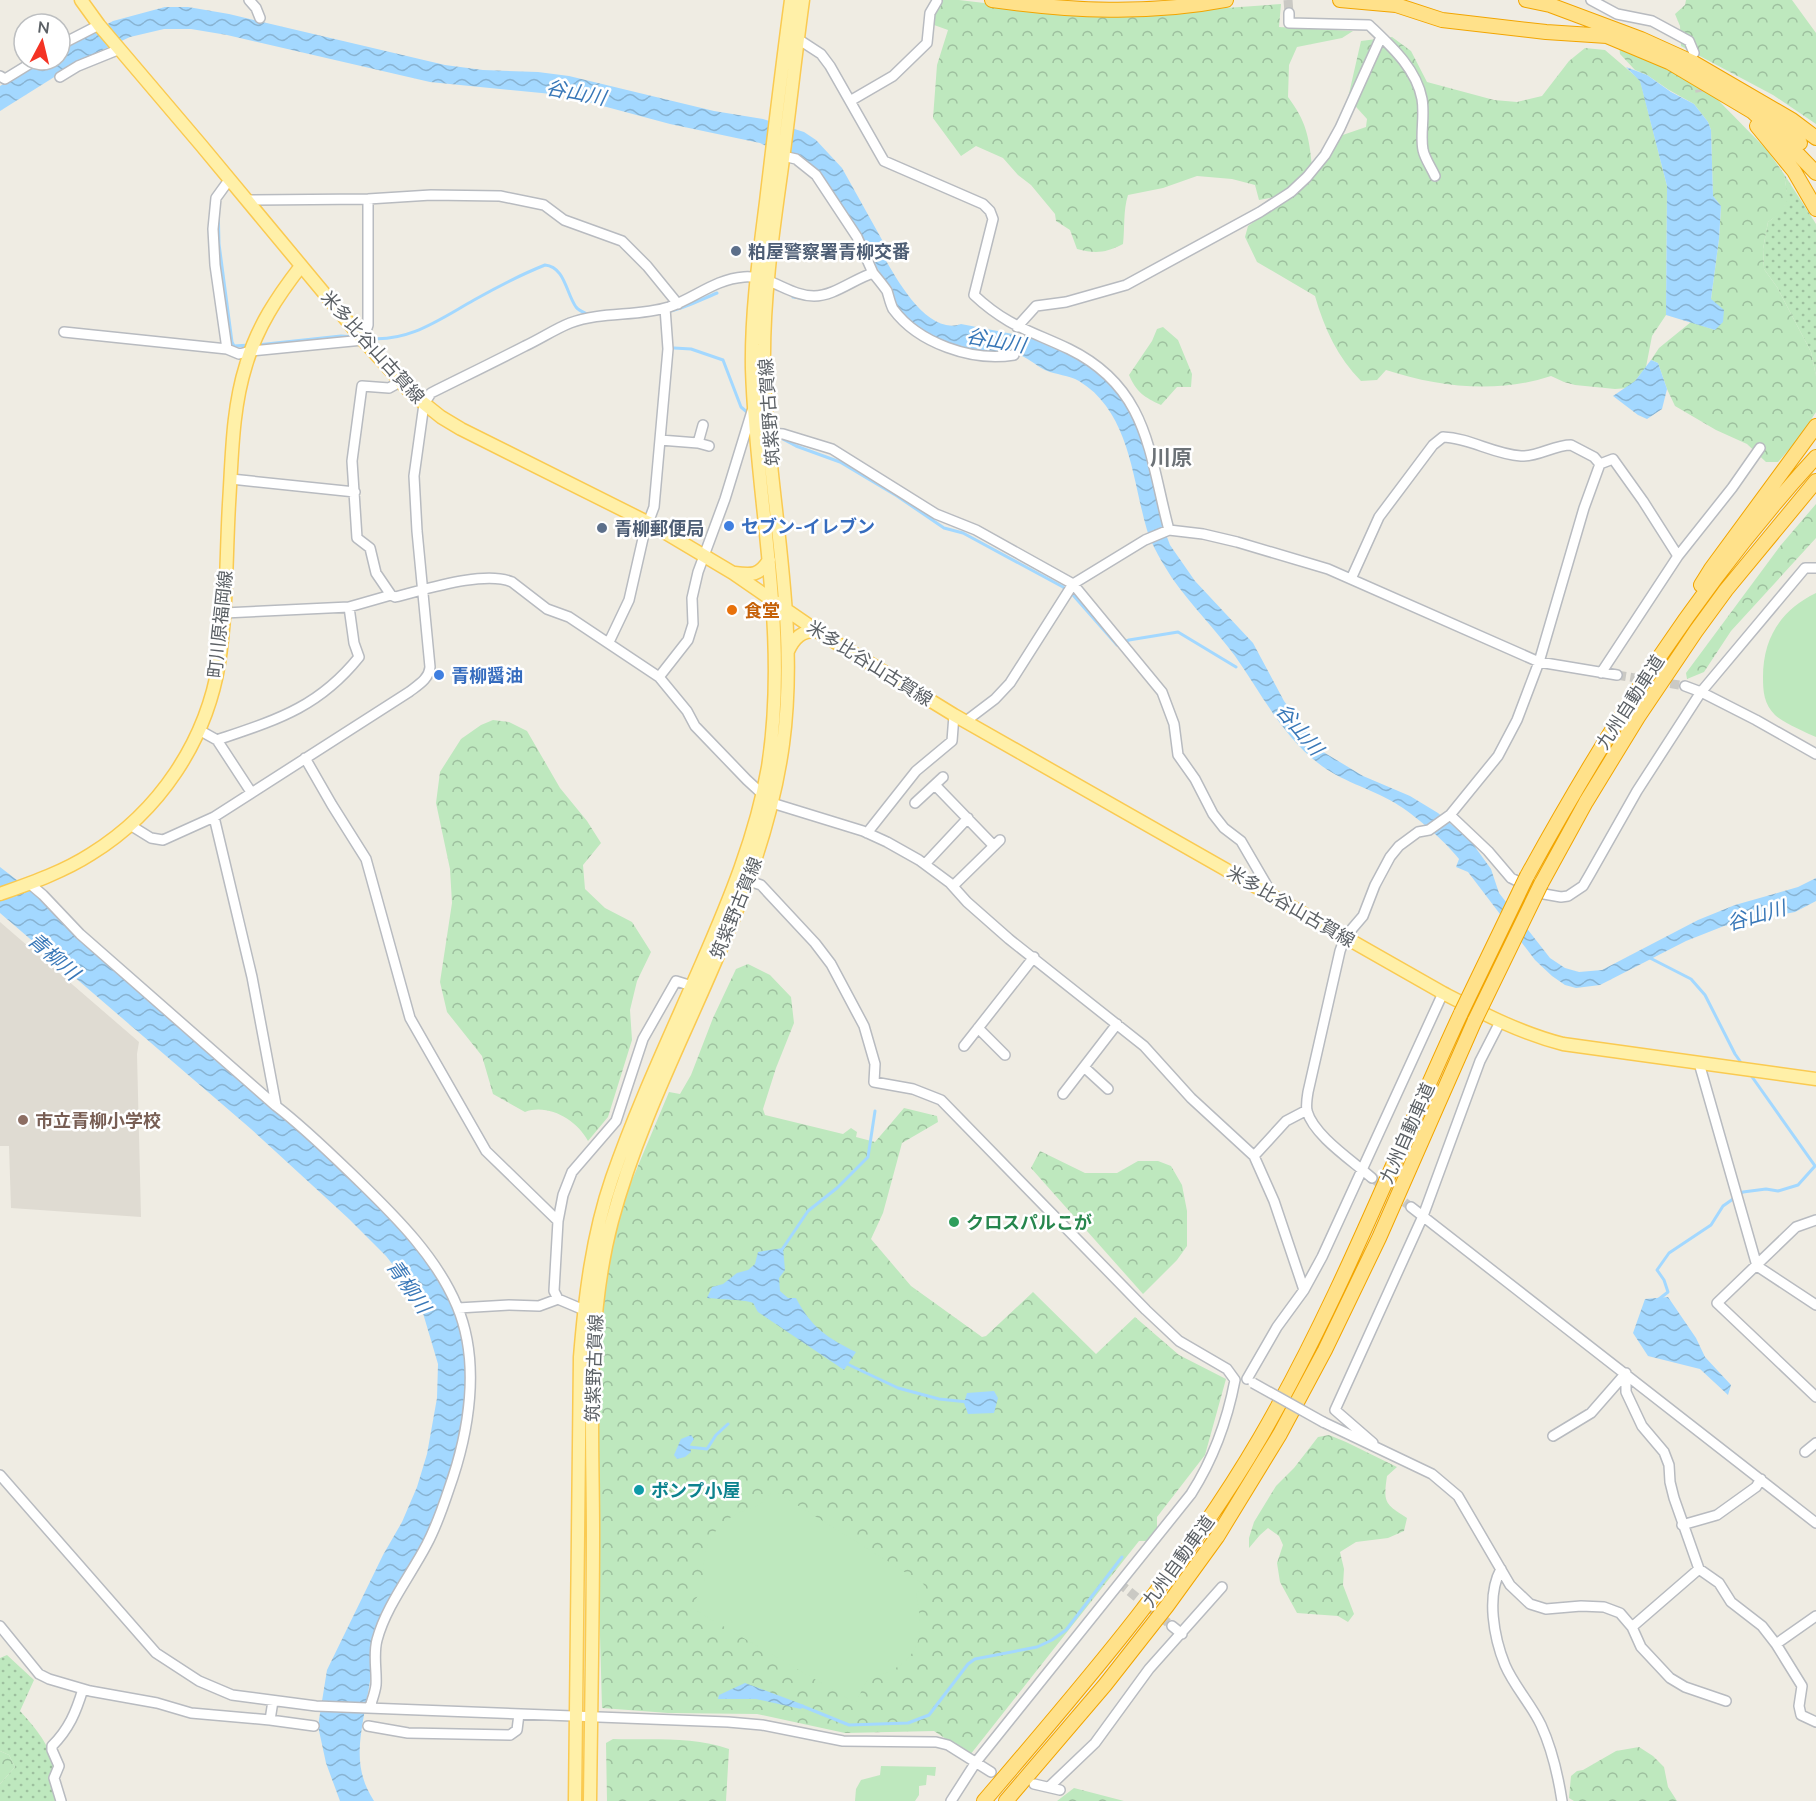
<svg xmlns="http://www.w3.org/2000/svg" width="1816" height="1801" font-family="Mulish,'Noto Sans JP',sans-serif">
<defs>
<pattern id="grass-dots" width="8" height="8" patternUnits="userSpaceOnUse" patternTransform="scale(1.5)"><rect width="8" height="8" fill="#bee8be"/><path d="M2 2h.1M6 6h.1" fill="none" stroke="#9dbf9e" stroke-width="1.8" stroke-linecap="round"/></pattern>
<pattern id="forest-crowns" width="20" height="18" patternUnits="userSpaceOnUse" patternTransform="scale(1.5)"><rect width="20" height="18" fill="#bee8be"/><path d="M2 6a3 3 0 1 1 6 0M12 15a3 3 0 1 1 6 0" fill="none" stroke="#9dbf9e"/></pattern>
<pattern id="water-waves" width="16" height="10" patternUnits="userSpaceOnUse" patternTransform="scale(1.5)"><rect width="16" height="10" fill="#a3d8ff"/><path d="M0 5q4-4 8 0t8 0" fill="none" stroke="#88b3d2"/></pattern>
</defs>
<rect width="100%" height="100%" fill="#efece3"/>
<path fill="#dfdbd2" d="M0,922l139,120 -2,12 4,163 -130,-9 -2,-62h-9z"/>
<path fill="url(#grass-dots)" d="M1784,174l32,50v152l-5,-24 -34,-65 -13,-18 -1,-20 5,-27c22,-16 20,-22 16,-48z
M7,1655l27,25 -14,31c31,34 34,45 40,90h-60v-17l15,-17 -6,-12 -9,-4v-93z"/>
<path fill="url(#forest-crowns)" d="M934,0h25l85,10 111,3 126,-9 -2,23 74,4 -11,7 -45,9 -8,18 -1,32c18,24 21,39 24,69l-28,29 -25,5 -4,-15 -23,-6 -35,-3 -34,12 -35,7c-5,16 -3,32 -5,49 -18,9 -27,10 -46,5l-7,-19 -14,-9 -1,-7 -24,-29 -13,-10 -15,-17 -27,-12 -15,10 -28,-38 4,-53 11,-35 -14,-5 -2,-10z
M1686,0h106l24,33v91l-43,-29 -92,-49 -1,-20 -5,-12 10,-9z
M1392,37l19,14 16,31 67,18 23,2 25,-6 27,-35 16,-13 20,2 35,30 27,106 -1,129 -14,21 -6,31 -11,14 -7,7 -13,1 -40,-4 -11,-3 -13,-6c-53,18 -113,11 -165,-6l-9,10 -16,1c-23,-23 -37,-53 -46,-85l-58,-34 -12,-25 3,-11 62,-44 15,-21 9,-23 32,-11 1,-8 -19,-21 13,-57z
M1619,46l65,30 34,24 49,50 17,24 4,25 -6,13 -14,10 -5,27 1,20 13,18 34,65 5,24v36l-17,26 -21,24h-12l-19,-18 -31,-14 -41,-24 -8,-17 -9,-26 -7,-3 8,-12 32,-26 24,8 -4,-31 8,-60 2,-33 -8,-10 -2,-66 -3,-8 -14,-18 -25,-14 -22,-15 -12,-5 -15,-16z
M1163,327l15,13 14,34 -1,13h-14l-16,18c-17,-8 -24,-12 -32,-30l23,-34 5,-12z
M1816,504v34l-85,93 -27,41 -17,7 -1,-6 95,-128z
M493,720l16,2 18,9 33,57 27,33 14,22 -18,22 2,24 20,19 27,14 19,30 -14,29 -7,29 2,30 -24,77 -20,24c-11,-21 -40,-38 -63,-29l-32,-18 -11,-38 -35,-44 -7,-30 12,-79 -2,-34 -14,-66 4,-31 21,-33 20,-14z
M748,964l22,11 21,22 3,26 -18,45 -13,41 2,6 78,19 8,-6 6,4 -1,5 19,5 29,-34 33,8 1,6 -36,21 -19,70 -12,26 40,47 71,51 4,-1 47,-44 63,62 39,-37 44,38 47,24 -21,76 -48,62v11l-11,13h-7l-169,214 -36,-24 -89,2 -88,-19 -89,-1 -66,-5 -5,-181v-182l17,-122 55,-131 11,2 11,-19 22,-57 23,-49z
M1040,1151l45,22h32l21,-12h20l13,5 11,19 5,26v35l-10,14 -34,34 -112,-126z
M1329,1435l17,7 51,25 -10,9c-4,27 -2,28 20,42l-3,13 -16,7 -32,4 -16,10 4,17 -1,16 11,29 -6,8 -10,-6 -41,-3 -17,-31 -3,-19 6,-18 -4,-9 -11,-8 -8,7 -11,13v-10l5,-16 22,-36 18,-18 24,-31z
M613,1739c38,1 80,-3 116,10l-3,52h-119l-1,-58z
M1639,1747l14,9 11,11 4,20 9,14h-103l-5,-3 2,-22 6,-5 6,-1 33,-19z
M0,1751l9,4 6,12 -15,17z
M1074,1788l50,13h-67z"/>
<path fill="#bee8be" d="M1816,593v144c-11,-5 -32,-14 -41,-22 -11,-11 -12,-23 -12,-38 0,-39 18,-67 53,-84z
M773,1490l151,94 -8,11c8,34 7,60 -27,77 -6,3 -17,5 -22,9 -4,5 -8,16 -11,22l-166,-96 15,-21c-5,-32 3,-57 33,-73 7,-3 15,-5 22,-9 5,-4 9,-10 13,-14z
M881,1766l55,1 -1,9 -8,-1 -1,10 -7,1v9l-4,6h-60l1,-12 5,-9 19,-5z"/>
<path fill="url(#water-waves)" d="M165,7h23l41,7 216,51 38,5 55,2 31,4 145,35 49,8 41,13 12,8 26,28 44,79 -2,10c13,23 44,79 77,67l67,13 48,21 21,12 15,15 13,16 19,41 18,82 8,21 25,36 58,62 31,58 36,49 43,26 47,20 28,17 32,27 21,29 8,24 51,65 15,10 14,4 23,-2 96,-50 37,-15 63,-18 18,-9v23l-21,11 -71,14 -38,15 -86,44 -24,3 -11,-3 -13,-9 -17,-16 -67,-88 -12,-5 3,-8c-14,-18 -44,-44 -64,-56 -25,-15 -55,-22 -77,-40 -36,-28 -57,-70 -83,-107 -20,-27 -44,-51 -63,-78 -9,-14 -20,-32 -25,-48 -15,-51 -17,-118 -68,-149 -10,-6 -23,-6 -34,-11 -11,-6 -20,-15 -32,-17 -7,-2 -15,1 -22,0 -28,-3 -94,-22 -97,-56l-38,-66 -40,-61 -56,-27 -90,-19 -108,-29 -132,-13 -203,-47 -36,-6h-27l-34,8 -47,22 -83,52v-25l43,-26h17v-10l53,-29z
M1626,67l21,8 24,17 23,12 14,18 3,8 2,66 8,10 -2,33 -8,60 13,11 -1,12 -8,8 -49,-15 1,-129 -27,-105z
M1651,360l7,3 9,26 -5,20 -15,10 -9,-4 -25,-19 22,-15z
M0,867l35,27 35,37c70,60 139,121 208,182 57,50 143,123 175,192 30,68 0,178 -32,241 -16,29 -37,58 -47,89 -4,12 -2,25 -3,37 -1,13 -4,25 -6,37 -6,35 -11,61 9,92h-34l-14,-38 -8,-37 9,-56 56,-115 19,-33 15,-35 10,-33 10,-56 1,-34 -18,-61 -12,-19 -22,-28 -37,-37 -98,-90 -251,-216z
M783,1248l2,22 -6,8 1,13 8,7h8c15,29 31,40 60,54l-12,18 -86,-58c-2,-3 -3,-6 -5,-9 -4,-3 -38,-4 -46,-5l5,-11 11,-3 14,-11 11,-3 7,-6 3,-12z
M1668,1297l28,41 9,19 26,28 -3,10 -28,-26 -52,-13 -15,-23 12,-34z
M994,1391l4,7 -4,15 -26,1 -4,-11 3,-10z
M691,1435l3,4 -4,6 1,7 -6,5 -8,2 -3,-4 7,-16z
M745,1683l59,22 -3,4 -45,-10h-38l1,-4z"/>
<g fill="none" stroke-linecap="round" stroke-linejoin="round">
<path stroke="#a3d8ff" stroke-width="3" d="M218,203l1,41 13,98 2,4 16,-1
M793,297l7,1
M666,312c19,-3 34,-12 51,-19
M367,338c41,5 73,-19 107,-38 23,-13 46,-25 71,-35 20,2 21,28 31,42 3,4 9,6 13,8
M257,345l84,-9 14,1
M674,348l17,1 32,11 18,47 7,6
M779,437l17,9 44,16 57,34 47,32 19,5 100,54 10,8 44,50 12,-5 49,-8 58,35
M1650,958l41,21 14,16 30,59 7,10
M781,1251l27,-40 29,-23 31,-31 7,-46
M1659,1299l9,-7 -4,-12 -7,-10 12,-17 42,-28 12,-19 20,-14 23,-3 12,2 20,-6 17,-19 -65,-92
M845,1363l53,25 41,11 29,3
M689,1447l18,2 9,-14 12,-11
M802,1706l47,19 59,-2 21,-8 39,-51 7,-5 62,-12 15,-7 14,-10 56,-73"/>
<path stroke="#cac9c4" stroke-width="9" stroke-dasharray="9 4.5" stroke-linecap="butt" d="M1288,0l1,13
M1697,76l3,16
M1617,675l68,11
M1372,1178l39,29
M1119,1583l53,43"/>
<defs>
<path id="minor" d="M249,0l7,8 4,10
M1591,0l26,14 35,7 37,20 5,12
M1289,13v10l80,2c22,21 47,43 53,74 3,17 -2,35 1,51 2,9 8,17 12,26
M798,39l23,15 9,12 54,95 99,43 7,7 3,8 -19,76c33,31 57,36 95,54 80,39 80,106 100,181
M60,45l39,-20
M0,76l5,3 31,-19
M60,77l18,-11 42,-17
M850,101l43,-25 34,-33 3,-30 7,-12
M783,156l13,3 20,16 41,62 16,36
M247,200l121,-1 63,-4 69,1 44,9 20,15 58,21 25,25 31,38
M1017,327l19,-21 30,-4 60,-17 134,-73 31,-20 16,-15 18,-22 15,-27 41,-91
M64,332l163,17 12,5 12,-3 112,-11 5,-15v-126
M227,349l-12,-84 -2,-36 3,-31 13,-18
M769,433l14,1 49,15 104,65 40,16 97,54 89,108 12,32 4,31 17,24 18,35 11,14 17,13 32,55
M660,440l38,3 11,3
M698,443l5,-18
M231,479l124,13
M1351,579l28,-62 54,-72 10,-8c27,1 50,17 78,19 17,1 33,-11 50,-11l23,12 6,7
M391,595l-15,-22 -6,-25 -13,-10 -5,-77 10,-75 27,2 11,-6
M224,613l125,-6 42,-12 4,2c29,-7 89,-27 117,-15l35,27 22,8 90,60 28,34 8,15 52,54 25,23 91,28 24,11 32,18 31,23 17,19 42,37 135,107 47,52 63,58 20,45 30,89
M609,642l20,-42 15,-66 10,-27 14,-158 -3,-41
M1601,673l77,-117 54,-68 28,-40
M659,677l29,-37 5,-16 -1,-26 6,-26 27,-73 27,-88
M1685,686l16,6 55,28 60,34
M966,721l29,-22 15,-16 63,-99 72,-44 24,-10 34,4 34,8 91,27 211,93 78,13
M199,730l18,10 34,52
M217,740c59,-20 101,-32 142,-83l-5,-14 -5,-36
M305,758l27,47 34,54 44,159 76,133 72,70 -4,70 4,8 26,11
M935,785l59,61
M915,803l28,-26
M1450,815l38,36 23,27 33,16 17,3 7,-1 15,-10 7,-12 47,-83 64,-99 104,-124h11
M214,817l38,160 24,128
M130,825l21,13 12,2 51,-23 195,-125c9,-7 20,-13 21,-25l-13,-136 -3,-55 10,-72 7,-11c32,-16 63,-31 94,-47 15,-7 30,-17 45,-23 32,-12 67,-6 99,-16 26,-9 46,-28 75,-30 27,-2 45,19 70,19 20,0 40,-17 59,-23 4,5 10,12 14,18 2,6 3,12 6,18 25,34 79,53 121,46
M867,833l49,-62 36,-30 2,-26
M925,864l43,-46
M749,881l12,4 54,58 16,21 33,62 11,38 -1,18 39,7 28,11 205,210 33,31 48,28 8,11c-8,42 -21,78 -44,114l-215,268 -25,39
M30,884l13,11 37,39 196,172c30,23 57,50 84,76 37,36 77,76 97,124 24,57 12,127 -8,183 -6,18 -13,38 -22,55 -16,31 -41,62 -50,96 -4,15 0,31 -1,45 -1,8 -4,15 -6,22
M953,886l47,-46
M978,1028l27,27
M964,1046l70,-89
M1699,1063l58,203 59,39
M1084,1067l24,22
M1063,1094l54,-70
M1254,1156l32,-35 21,-11
M1372,1178c-19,-17 -58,-42 -65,-67 -1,-5 0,-13 1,-19l32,-141 5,-14 18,-21 12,-31 15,-28 9,-11 19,-14 11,-2 21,-15 48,-59 19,-36 22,-58 45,-154 16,-44 13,-5 30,42 35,55
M1411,1207l405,316
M1816,1220l-20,7 -79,76 99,94
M558,1221l5,-26 9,-23 44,-51 27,-82 33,-58 16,5
M458,1308l51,-3 30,1 19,-7
M1626,1373v19l16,34 22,26 5,13 1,17 4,16 25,71
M1247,1379l30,-52 27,-37 18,-33 121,-264
M1323,1422l109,52 26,22 52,89 20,19 16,5 35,-3 23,1 16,6 12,14 9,20 29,31 15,9 41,14
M1553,1436l38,-23 35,-40
M1373,1443l-38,-33 88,-194 57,-155 20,-39
M1805,1452l11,-9
M0,1475l156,178 43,28 33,14 84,11 412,16 34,3 81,16 93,1 12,3 43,27
M1682,1525l35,-10 39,-28 5,-8
M1501,1569c-15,27 -7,69 4,96 9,21 26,39 36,60 11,24 17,50 21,76
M0,1626l39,48 10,5 41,12 67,12 34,10 79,7 3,-19
M1172,1626l10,8
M1632,1627l67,-58 20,14 12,19 31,24 14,18 40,-28
M1776,1644l26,42 -3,20 2,9 15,7
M270,1720l44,6
M368,1726l40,7 102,2 7,-5 2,-16
M1034,1784l26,6
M1050,1786l45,-43 54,-74 73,-82
M61,1801l-7,-23 5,-12 -7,-16v-4c17,-17 24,-34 31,-57"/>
<path id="major" d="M81,0l18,25 102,120 162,195 48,53 30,24 20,12 188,94 84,50 84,58 137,84 489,278c39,20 77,40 120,51l253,35
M734,573c18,2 25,3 35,-13
M788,651c6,-13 14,-21 29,-20
M0,894c31,-11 63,-22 91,-40 68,-42 115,-112 128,-191 8,-52 7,-106 10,-159 3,-46 3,-95 17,-139 11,-38 31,-68 55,-99
M575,1801l5,-444c5,-60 12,-121 32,-179 25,-72 58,-142 89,-213 28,-64 55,-129 67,-198 21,-135 -12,-264 -16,-398 -1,-56 7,-112 14,-167 8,-68 16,-135 25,-202
M590,1801c1,-89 3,-179 3,-268 0,-104 -8,-210 19,-312 44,-164 148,-307 171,-477 17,-126 -16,-251 -19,-377 -1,-65 8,-129 17,-193 8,-58 14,-116 22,-174"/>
<path id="highway" d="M992,0c78,11 156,15 234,0
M1340,0l56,5 46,15 104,12 61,4 62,26 84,50 38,35 25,26
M1526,0l24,5 91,34 53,24 98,57 24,18
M1766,111l34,32
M1757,126l37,45 22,38
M1701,585l10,-16 105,-143
M1527,876c82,-149 173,-293 289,-419
M1541,884l45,-82 52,-85 58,-86 30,-41 90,-109
M984,1801c99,-116 199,-231 276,-363 79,-136 135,-283 201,-425
M1006,1801l99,-116 62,-79 50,-69 63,-103 45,-84 54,-112 96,-218"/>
</defs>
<use href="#minor" stroke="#b8bbc0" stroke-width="12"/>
<use href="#major" stroke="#faca51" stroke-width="15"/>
<use href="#highway" stroke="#f2a500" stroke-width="16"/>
<use href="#minor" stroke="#fff" stroke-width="9"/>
<use href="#major" stroke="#fff0a8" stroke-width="12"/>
<use href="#highway" stroke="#ffe18a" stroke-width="14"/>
<defs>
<path id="minor-bridge" d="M1253,1383l70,39"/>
<path id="highway-bridge" d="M1461,1013l66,-137
M1475,1020l66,-136"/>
</defs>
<use href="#minor-bridge" stroke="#b8bbc0" stroke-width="12" stroke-linecap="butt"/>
<use href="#highway-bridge" stroke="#f2a500" stroke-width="16" stroke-linecap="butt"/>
<use href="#minor-bridge" stroke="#fff" stroke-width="9"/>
<use href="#highway-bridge" stroke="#ffe18a" stroke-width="14"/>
</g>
<g fill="#5c6f8a" stroke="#fff" stroke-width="2">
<circle cx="736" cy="251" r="6"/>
<circle cx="602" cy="528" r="6"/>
</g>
<g fill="#3f7fe0" stroke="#fff" stroke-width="2">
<circle cx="729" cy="526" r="6"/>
<circle cx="439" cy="675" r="6"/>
</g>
<circle fill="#e8710a" stroke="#fff" stroke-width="2" cx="732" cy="610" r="6"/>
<circle fill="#8d6e63" stroke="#fff" stroke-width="2" cx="23" cy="1120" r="6"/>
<circle fill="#2e9e5b" stroke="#fff" stroke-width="2" cx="954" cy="1222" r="6"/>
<circle fill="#0f9aa8" stroke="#fff" stroke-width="2" cx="639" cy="1490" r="6"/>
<g text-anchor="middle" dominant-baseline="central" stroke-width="5" stroke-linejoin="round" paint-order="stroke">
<g font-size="18" font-weight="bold" fill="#4e5e75" stroke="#fff" text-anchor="start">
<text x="748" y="251">粕屋警察署青柳交番</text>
<text x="614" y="528">青柳郵便局</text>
</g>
<g font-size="18" fill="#5b6065" stroke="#fff">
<text transform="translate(373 347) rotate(48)">米多比谷山古賀線</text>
<text transform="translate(769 412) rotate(-94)">筑紫野古賀線</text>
<text transform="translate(220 624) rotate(-84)">町川原福岡線</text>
<text transform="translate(870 663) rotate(32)">米多比谷山古賀線</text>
<text transform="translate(1630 702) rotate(-57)">九州自動車道</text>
<text transform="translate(1291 906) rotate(30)">米多比谷山古賀線</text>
<text transform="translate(736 908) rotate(-68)">筑紫野古賀線</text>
<text transform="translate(1407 1133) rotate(-66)">九州自動車道</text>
<text transform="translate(594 1368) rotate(-88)">筑紫野古賀線</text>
<text transform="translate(1178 1561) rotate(-54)">九州自動車道</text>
</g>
<g font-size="18" font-weight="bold" fill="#366cbe" stroke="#fff" text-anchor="start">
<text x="741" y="526">セブン-イレブン</text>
<text x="451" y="675">青柳醤油</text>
</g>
<g font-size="18" font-weight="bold" fill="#c56008" stroke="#fff" text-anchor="start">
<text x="744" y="610">食堂</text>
</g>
<g font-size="18" font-weight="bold" fill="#785e54" stroke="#fff" text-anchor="start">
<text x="35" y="1120">市立青柳小学校</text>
</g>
<g font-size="18" font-weight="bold" fill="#27864d" stroke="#fff" text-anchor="start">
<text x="966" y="1222">クロスパルこが</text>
</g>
<g font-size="18" font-weight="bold" fill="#0d838f" stroke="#fff" text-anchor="start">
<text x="651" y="1490">ポンプ小屋</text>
</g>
<g font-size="20" font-style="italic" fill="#3978b8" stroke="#fff">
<text transform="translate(576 92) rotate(11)">谷山川</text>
<text transform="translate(996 340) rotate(10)">谷山川</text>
<text transform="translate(1300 729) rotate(50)">谷山川</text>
<text transform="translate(1756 915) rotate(-16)">谷山川</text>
<text transform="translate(54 956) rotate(41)">青柳川</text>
<text transform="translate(409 1286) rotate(55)">青柳川</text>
</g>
<g font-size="21" font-weight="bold" fill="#6c7277" stroke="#fff">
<text x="1171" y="457">川原</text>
</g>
</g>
<g transform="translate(42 42) rotate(7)"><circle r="28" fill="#ffffff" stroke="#bdbfc1" stroke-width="1.5"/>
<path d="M0-4.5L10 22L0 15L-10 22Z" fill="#f43324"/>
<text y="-9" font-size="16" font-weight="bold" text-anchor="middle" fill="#5b6065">N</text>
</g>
</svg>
